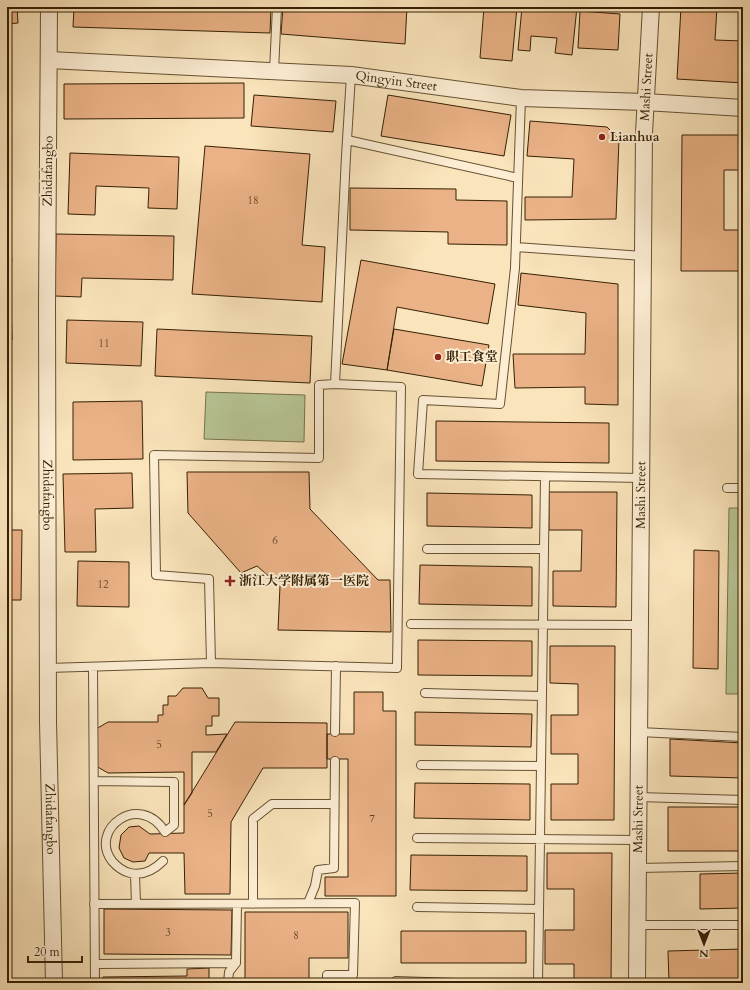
<svg xmlns="http://www.w3.org/2000/svg" width="750" height="990" font-family="Cardo,'Noto Serif SC',serif">
<rect width="100%" height="100%" fill="#fae4bb"/>
<filter id="stains"><feTurbulence type="fractalNoise" baseFrequency=".005" numOctaves="4"/><feColorMatrix values="0 0 0 0 .2 0 0 0 0 .09 0 0 0 0 .02 0 0 0 .5 -.17"/></filter>
<radialGradient id="worn" r=".72"><stop offset=".6" stop-color="#630" stop-opacity="0"/><stop offset="1" stop-color="#630" stop-opacity=".3"/></radialGradient>
<path fill="#b8c595" stroke="#76724c" d="M206,392l99,3 -1,47 -100,-3z
M729,508h14v186h-17z"/>
<path fill="#eab286" stroke="#352004" d="M7,7h10l1,16 -11,1z
M74,7h197l-1,26 -197,-6z
M283,7h124l-2,37 -124,-10z
M484,7h33l-5,54 -32,-3z
M522,7h55l-5,48 -17,-2 2,-15 -26,-2 -1,15 -12,-1z
M681,7h36l-2,33 28,1v42l-66,-4z
M580,11l40,3 -2,36 -40,-2z
M7,71l3,31 -3,1z
M244,83v35l-180,1v-35z
M254,95l82,6 -3,31 -82,-6z
M388,95l123,20 -7,41 -123,-20z
M530,121l77,6 12,12 -3,80 -91,1v-23h47l2,-38 -47,-3z
M682,135h61v35h-19v60h19v41h-62z
M7,139h2v43h-2z
M205,146l105,8 -8,91 23,2 -3,55 -130,-8z
M70,153l109,4 -2,52 -29,-1 1,-20 -53,-2 -1,29 -27,-1z
M350,188l106,1v11l51,1v44l-59,-1v-12l-98,-2z
M7,231l5,30 -5,1z
M56,234l118,2 -1,44 -91,-2 -1,19 -26,-1z
M361,260l134,24 -7,40 -91,-17 -10,63 -45,-6z
M521,273l97,11v121l-33,-1v-17l-70,1 -2,-34h72l1,-41 -68,-8z
M7,299h4l1,41h-5z
M67,320l76,2 -2,44 -75,-3z
M157,329l155,7 -2,47 -155,-7z
M394,329l95,16 -7,41 -95,-16z
M142,401l1,58 -70,1v-58z
M436,421l173,2v40l-173,-2z
M187,472h122l1,37 68,71h12l1,52 -113,-2 2,-44 -23,-20 -16,7 -53,-60z
M132,473l1,35 -38,1 1,43h-31l-2,-78z
M549,492h68l-1,115 -63,-1v-35h28l1,-41h-33z
M427,493l105,2v33l-105,-2z
M7,530h15l-1,70h-14z
M694,550l25,1 -1,118 -25,-1z
M78,561l51,1v45l-52,-1z
M420,565l112,2v39l-113,-2z
M418,640l114,1v35l-114,-1z
M550,646h65l-1,174h-63v-36h27v-30h-27v-39h27v-31l-28,-1z
M183,688h19l6,10h11v18h-7v10h-6v9l21,-1 -11,18h-24v41l-8,12v-33l-76,1 -12,-7v-37l12,-7h50v-7h5v-10h5v-9h8z
M354,692h29v19h13v185h-71v-19h23v-118h-21v-25h27z
M415,712l117,2 -1,33 -116,-2z
M235,722l92,1v45h-64l-32,54 -1,72h-45l-1,-41h-35l-4,8 -12,1 -9,-4 -5,-10 2,-13 8,-8 10,-1 11,8 34,-1v-28z
M670,739l73,4v35l-73,-2z
M415,783l115,1v36l-116,-2z
M7,800h3l-1,48h-2z
M668,807h75v44h-75z
M547,853h65l-1,130h-37v-19h-29v-34h29v-41h-27z
M411,855l116,1v35l-117,-1z
M743,873v35l-43,1v-35z
M104,909l128,1 -1,45 -127,-1z
M245,912h103v46h-39v25h-64z
M401,931h125v32h-125z
M743,949v31l-74,2 -1,-31z
M209,968v15h-106v-6l84,-1v-7z"/>
<g fill="none" stroke-linecap="round" stroke-linejoin="round">
<defs>
<path id="lane" d="M274,71l3,-64
M521,98l-6,170 -15,136 -77,-4 -5,74 223,4
M347,140l171,38
M516,247l127,9
M727,488h16
M427,549h117
M411,624l229,1
M211,663l-2,-84 -53,-4 -2,-120 165,3v-73l16,-1 11,-228 5,-81
M93,667l2,316
M48,668l163,-5 186,5 4,-281 -66,-3
M425,693l117,3
M335,732l1,-66
M639,732l104,5
M421,765l120,1
M94,781l80,1v43l-9,7c-25,-41 -77,-3 -53,29 5,6 10,10 18,12 13,3 23,-2 33,-12
M638,797l105,3
M417,838l221,2
M638,868l105,-2
M135,874l1,30
M308,903l7,-17 3,-16 16,-2 1,-107
M94,904l261,-1 -2,72h-26v8
M253,904v-85l19,-15h62
M417,907l122,2
M637,925h106
M95,964l141,-1
M396,981l60,2
M228,983l1,-11 7,-9 1,-59
M538,983l7,-506"/>
<g id="street">
<path id="s1" d="M49,7l-2,298 1,417 6,261"/>
<path id="s2" d="M49,60l302,15 170,23 124,4 98,6"/>
<path id="s3" d="M637,983l7,-850 7,-126"/>
</g>
</defs>
<use href="#lane" stroke="#665132" stroke-width="10"/>
<use href="#street" stroke="#665132" stroke-width="18"/>
<use href="#lane" stroke="#fcedd3" stroke-width="8"/>
<use href="#street" stroke="#fcedd3" stroke-width="16"/>
</g>
<g fill="#8f2418" stroke="#fcedd3" stroke-width="1.5">
<circle cx="602" cy="137" r="4"/>
<circle cx="438" cy="357" r="4"/>
<path d="M228 575h4v4h4v4h-4v4h-4v-4h-4v-4h4z"/>
</g>
<g text-anchor="middle" dominant-baseline="central" stroke-width="4" stroke-linejoin="round" paint-order="stroke">
<g font-size="11" fill="#624424">
<text x="253" y="200">18</text>
<text x="104" y="343">11</text>
<text x="275" y="540">6</text>
<text x="103" y="584">12</text>
<text x="159" y="744">5</text>
<text x="210" y="813">5</text>
<text x="372" y="818">7</text>
<text x="168" y="932">3</text>
<text x="296" y="935">8</text>
</g>
<g font-size="13" fill="#352004" stroke="#fcedd3">
<text stroke="none"><textPath href="#s2" startOffset="348">Qingyin Street</textPath></text>
<text stroke="none"><textPath href="#s3" startOffset="896">Mashi Street</textPath></text>
<text transform="translate(48 171) rotate(-89)">Zhidafangbo</text>
<text stroke="none"><textPath href="#s1" startOffset="488">Zhidafangbo</textPath></text>
<text stroke="none"><textPath href="#s3" startOffset="488">Mashi Street</textPath></text>
<text stroke="none"><textPath href="#s1" startOffset="812">Zhidafangbo</textPath></text>
<text stroke="none"><textPath href="#s3" startOffset="164">Mashi Street</textPath></text>
</g>
<g font-size="13" font-weight="bold" fill="#352004" stroke="#fcedd3" text-anchor="start">
<text x="610" y="137">Lianhua</text>
<text x="446" y="357">职工食堂</text>
<text x="239" y="581">浙江大学附属第一医院</text>
</g>
</g>
<rect width="750" height="990" fill="none" stroke="#fae4bb" stroke-width="24"/>
<rect x="8" y="8" width="734" height="974" fill="none" stroke="#352004" stroke-width="2"/>
<rect x="12" y="12" width="726" height="966" fill="none" stroke="#352004"/>
<g transform="translate(704 944) rotate(180)" stroke="#fcedd3" stroke-width="3" paint-order="stroke">
<path d="M0-3L7 15L0 10L-7 15Z" fill="#352004"/>
<text y="-6" font-size="11" font-weight="bold" text-anchor="middle" fill="#352004">N</text>
</g>
<path d="M28 956v6h54v-6" fill="none" stroke="#352004" stroke-width="2"/>
<text x="34" y="956" font-size="12" fill="#352004" stroke="#fcedd3" stroke-width="3" paint-order="stroke">20 m</text>
<rect width="100%" height="100%" filter="url(#stains)"/>
<rect width="100%" height="100%" fill="url(#worn)"/>
</svg>
